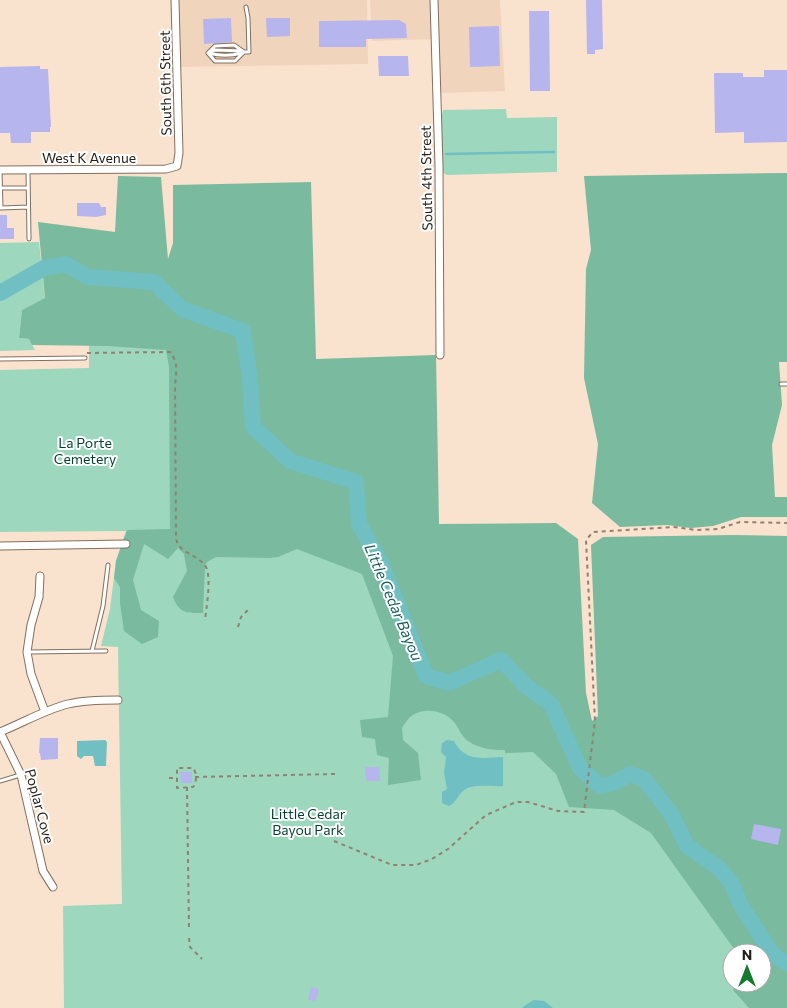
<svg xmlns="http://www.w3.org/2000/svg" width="787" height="1008" font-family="Commissioner,sans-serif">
<rect width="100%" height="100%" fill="#f9e2ce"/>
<path fill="#f1d4bc" d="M179,0h188l1,64 -188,3z
M370,0h130l5,91 -66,2v-54l-67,2z"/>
<path fill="#9dd7bd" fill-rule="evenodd" d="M506,109l1,9 50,-1v55l-110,3 -5,-3 -1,-53 2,-9z
M39,242l6,57 -23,11 -3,28 10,1 6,11 -35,1v-108z
M184,335l141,192 289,256 159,172 1,53h-710l-1,-102 59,-2 -4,-257 -17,-1 9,-37 6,-48 10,-30 -126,1v-162l89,-2v-31zM732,953h30v30h-30z"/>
<path fill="#7aba9e" d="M787,173v189h-8l3,43 -10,40 3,52h12v20h-46l-28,9 -22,2 -24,-3 -47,2 -28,-24 6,-59 -14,-66 2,-109 5,-19 -7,-74z
M118,176l43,1 7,82 5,-16v-58l138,-3 5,177 120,-4 3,169 117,-1 22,16 8,154 6,28 6,-5 -7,-171 12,-8 130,-2 54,1v472h-38l-16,-18 3,-7h26v-30h-25l-86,-120 -37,-23 -45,-3 -13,-33 -23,-22 -28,1v-3c-14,0 -25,-1 -37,-9 -7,-5 -9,-13 -14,-19 -10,-12 -32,-16 -45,-4 -3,3 -5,7 -7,10l1,12 15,13 3,27 -33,5 1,-27 -12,-3 -2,-16 -13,-2 -2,-17 28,-3 5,-61 -31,-82 -65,-25 -19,8 -8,1 -54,-1 -9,5 -2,4 -2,47c-15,0 -24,1 -30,-16l14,-26 -3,-17 -6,-6 -10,11 -24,-15 -11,36 8,30 18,11 -1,16 -16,7 -18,-13 -4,-28v-16l-6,-9 2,-17 11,-31 43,-1 -1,-162 -3,-17 -59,-4 -75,-1 -3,-6 -10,-1 3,-28 23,-12 -7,-76 77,10z"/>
<path fill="#70bfc2" d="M105,740l2,2 -1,24h-11l-2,-10h-9l-3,3 -4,-3v-15z
M447,740l7,1c11,21 28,17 49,16v29c-12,1 -31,-3 -40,5 -6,5 -7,12 -14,15l-7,-3v-11l5,-3 -3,-16 2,-16 -5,-5 1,-9z
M534,1000l10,1 9,7h-31l5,-4z"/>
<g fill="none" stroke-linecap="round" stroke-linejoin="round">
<path stroke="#70bfc2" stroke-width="2.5" d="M446,154l108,-2"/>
<path stroke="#70bfc2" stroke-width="16" d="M0,293l44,-25 21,-4 23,13 66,5 28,27 61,22 7,48 3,48 37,34 66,21 3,42 22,39 45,113 23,7 52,-23 26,27 24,17 29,64 20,18 14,-3 16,-9 14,5 28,36 15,31 32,22 13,16 9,22 32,49 14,8"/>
</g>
<path fill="#b7b5ed" d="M586,0h16l1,49 -8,1v4h-8z
M529,11h20l1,80h-20z
M231,18l1,24 -28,2 -1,-25z
M266,18h24v18l-23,1z
M399,20l7,4 1,14 -41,1v8h-47v-26z
M499,26l1,40 -30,1 -1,-40z
M378,56h30l1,20h-30z
M40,66v3h8l3,58h-1v5h-19v11h-20l-1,-10h-10v-66z
M764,70h23v72l-43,1v-11l-29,1 -1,-60h29v4h21z
M77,203h22l2,4h5v8l-10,2 -19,-1z
M0,215h7v13h7v11h-14z
M40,738h18v21l-17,1 -1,-7h-1z
M365,767h14l1,14h-14z
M180,772h12v11h-11z
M754,824l27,5 -3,16 -27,-6z
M311,987l8,2 -3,12 -8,-1z"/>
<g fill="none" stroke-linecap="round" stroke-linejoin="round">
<defs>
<path id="service" d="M209,52l6,-2 27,1
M208,53l7,8h20l9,-9h5l-1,-34 -2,-11
M208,53l7,-7 19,-1 10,7
M209,53c10,3 22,3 33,0
M28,170l1,69
M0,171l1,37
M1,188h27
M1,208l27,-1
M0,359l85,-1
M781,384h6
M92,651l11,-45 5,-41
M28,652l78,-1
M0,781l20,-6"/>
<path id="minor" d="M434,0l5,166 1,189
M0,170l166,-1 11,-3 2,-13 -4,-153
M0,546l126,-2
M40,576l-1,21 -8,28 -4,27 4,22 14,38
M0,732l21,43 22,96 10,16
M0,732c23,-9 44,-22 68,-28 17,-4 34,-4 50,-4"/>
</defs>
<use href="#service" stroke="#836f5e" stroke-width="5"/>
<use href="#minor" stroke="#836f5e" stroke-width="9"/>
<path stroke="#908173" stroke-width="2" stroke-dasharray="4 4" stroke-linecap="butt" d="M87,353l83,-1c9,11 6,21 5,34l1,153 2,6c7,8 18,11 26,19 9,9 2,44 1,57
M238,627l3,-10 7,-7v-3
M195,777l141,-3
M169,778h8v10l16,-1c4,-5 4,-14 0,-19h-16v10
M187,787l2,142
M334,841l58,24h24l16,-6 16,-10 38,-34 30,-13h12l30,9 26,1 11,-91 -9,-181 7,-8 81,-5 22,3 22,-1 22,-7 47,1
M189,938l1,9 12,12"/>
<use href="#service" stroke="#fff" stroke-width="3"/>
<use href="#minor" stroke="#fff" stroke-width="7"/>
</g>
<g text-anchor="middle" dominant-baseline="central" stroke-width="4" stroke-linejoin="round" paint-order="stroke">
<g font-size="14" fill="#251d16" stroke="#fff">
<text transform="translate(165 83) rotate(-91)">South 6th Street</text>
<text x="89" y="157">West K Avenue</text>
<text transform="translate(426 178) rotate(-91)">South 4th Street</text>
<text transform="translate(40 806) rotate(75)">Poplar Cove</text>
</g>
<g font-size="14" fill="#053e2c" stroke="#fff">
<text x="85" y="442">La Porte<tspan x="85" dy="16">Cemetery</tspan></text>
<text x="308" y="813">Little Cedar<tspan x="308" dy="16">Bayou Park</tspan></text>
</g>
<g font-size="15" font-style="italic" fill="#195d5f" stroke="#fff">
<text transform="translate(394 602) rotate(67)">Little Cedar Bayou</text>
</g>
</g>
<g transform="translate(747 968)"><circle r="24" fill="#ffffff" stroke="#a8a5a2"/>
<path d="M0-4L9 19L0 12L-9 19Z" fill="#13792b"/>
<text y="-8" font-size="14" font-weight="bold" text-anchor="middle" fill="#251d16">N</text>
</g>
</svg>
